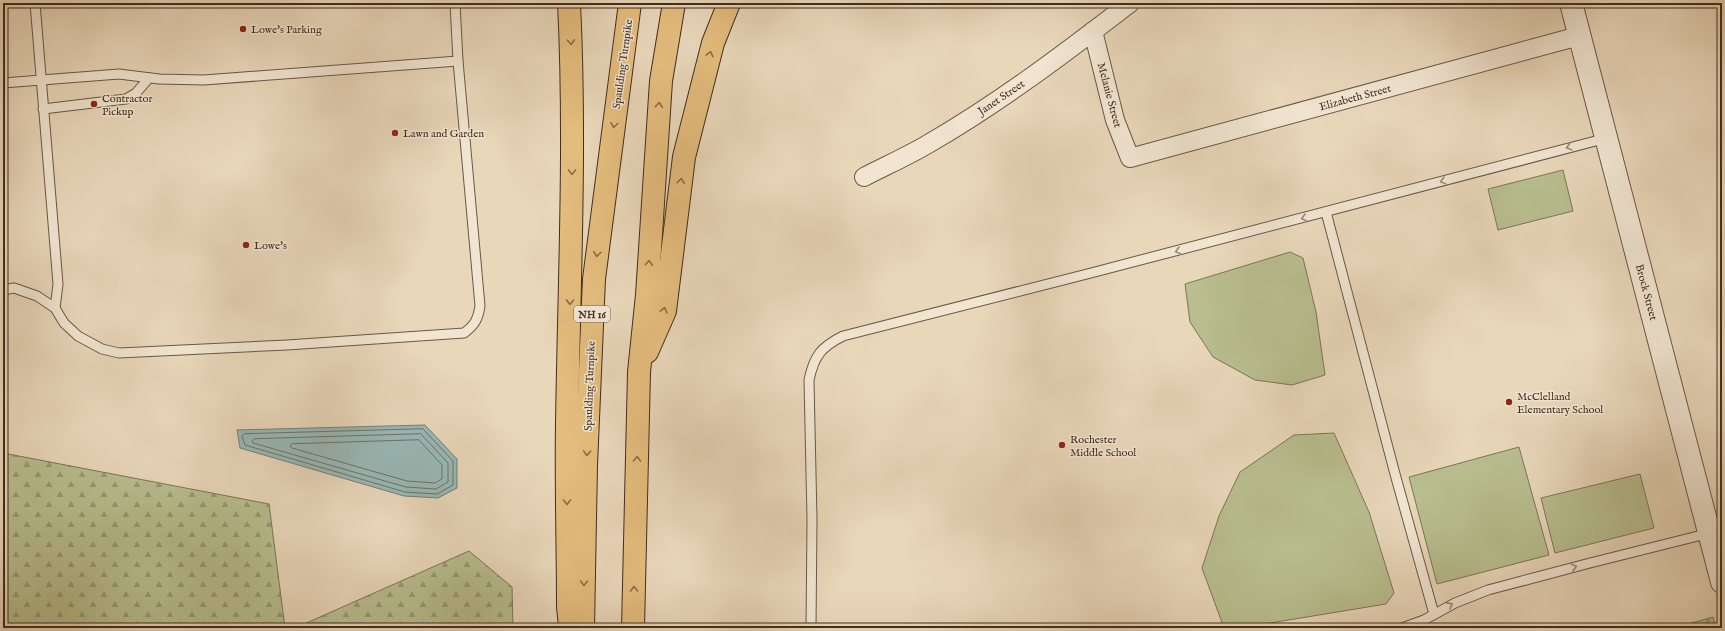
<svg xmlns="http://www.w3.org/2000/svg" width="1725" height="631" viewBox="0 0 1725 631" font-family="'IM FELL English',serif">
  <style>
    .forest { fill: url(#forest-firs); stroke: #7c7656 }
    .cemetery { fill: url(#cemetery-stones); stroke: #7c7656 }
    .green { fill: #b8be8f; stroke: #7c7656 }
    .water { fill: #99b8b6; stroke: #758079 }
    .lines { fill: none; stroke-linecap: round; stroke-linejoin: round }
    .shore { stroke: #6c726a; stroke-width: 1 }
    .service-casing { stroke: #6a5844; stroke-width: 11 }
    .minor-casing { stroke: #6a5844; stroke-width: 20 }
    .tertiary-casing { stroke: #6a5844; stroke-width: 24 }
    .motorway-casing { stroke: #402d1d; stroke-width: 24 }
    .service { stroke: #f1e5d2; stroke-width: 9 }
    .minor { stroke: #f1e5d2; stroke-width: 18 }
    .tertiary { stroke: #f1e5d2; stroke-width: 22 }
    .motorway { stroke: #e4bc7d; stroke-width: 22 }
    .oneway { stroke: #8a6d48 }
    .oneway2 { stroke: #988978 }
    .poi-dot { fill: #8f2418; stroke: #f1e5d2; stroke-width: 1.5 }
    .labels { text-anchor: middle; stroke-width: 3; stroke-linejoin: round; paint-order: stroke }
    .shield { fill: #f1e5d2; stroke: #756453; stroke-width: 1 }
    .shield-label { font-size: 10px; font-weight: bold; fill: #402d1d }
    .poi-label { font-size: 11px; fill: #402d1d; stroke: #f1e5d2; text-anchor: start }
    .street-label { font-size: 11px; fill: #402d1d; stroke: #f1e5d2 }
  </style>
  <defs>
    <pattern id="forest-firs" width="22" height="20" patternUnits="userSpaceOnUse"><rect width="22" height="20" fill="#b8be8f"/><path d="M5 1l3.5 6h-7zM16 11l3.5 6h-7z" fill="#979b74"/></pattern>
    <pattern id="cemetery-stones" width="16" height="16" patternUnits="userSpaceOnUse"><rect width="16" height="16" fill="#b8be8f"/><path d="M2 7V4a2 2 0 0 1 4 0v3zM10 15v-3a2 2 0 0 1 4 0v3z" fill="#979b74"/></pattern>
  </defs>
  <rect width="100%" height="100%" fill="#e9d7ba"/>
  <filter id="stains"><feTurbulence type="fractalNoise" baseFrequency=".005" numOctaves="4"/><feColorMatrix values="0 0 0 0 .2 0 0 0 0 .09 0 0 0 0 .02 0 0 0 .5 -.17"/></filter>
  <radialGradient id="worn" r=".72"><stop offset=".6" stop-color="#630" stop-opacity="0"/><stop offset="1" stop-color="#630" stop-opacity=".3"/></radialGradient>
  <g class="forest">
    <polygon points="3,453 269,504 285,628 3,628"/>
    <polygon points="469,551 512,587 513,628 295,628"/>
  </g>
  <polygon class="cemetery" points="1713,617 1716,628 1674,628"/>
  <g class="green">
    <polygon points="1563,170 1573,211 1498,230 1488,189"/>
    <polygon points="1290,252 1303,258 1316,312 1325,375 1292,385 1255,380 1213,357 1190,322 1185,284"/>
    <polygon points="1334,433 1369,512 1394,593 1386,604 1240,628 1224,628 1202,568 1219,516 1240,472 1294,435"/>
    <polygon points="1519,447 1549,555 1437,584 1409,477"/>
    <polygon points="1640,474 1654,528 1555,553 1541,498"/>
  </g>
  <polygon class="water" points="425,425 457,459 457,488 438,498 404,496 240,448 237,430"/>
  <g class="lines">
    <g class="shore">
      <polygon points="423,429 453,461 453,485 437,494 405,492 245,445 242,436 244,434"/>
      <polygon points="421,434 448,463 448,482 436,489 406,487 253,443 252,441 254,439"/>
      <polygon points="419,440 442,465 442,479 435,483 407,481 292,448 290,446 292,444"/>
    </g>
    <defs>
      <g id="service">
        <polyline points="35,3 58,284 55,308"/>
        <polyline points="3,83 119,74 159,79 204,80 458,61 455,3"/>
        <polyline points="43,109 126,99 136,93 149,78"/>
        <polyline points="1326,212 1395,474 1434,614"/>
        <path d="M 3,290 L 14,288 L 37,296 L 55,308 L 64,323 L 78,336 L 102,349 L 119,353 L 287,345 L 464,333 C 475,325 478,319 480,306 L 458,61"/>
        <path d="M 811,628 L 812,519 L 809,380 C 814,356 821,347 843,336 L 1091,273 L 1607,138"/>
        <polyline points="1402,628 1424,620 1455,603 1488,590 1590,563 1710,533"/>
      </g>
      <g id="minor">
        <polyline points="1093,31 1115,120 1130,158 1579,36"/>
        <path d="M 864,177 C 885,166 908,156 928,144 C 999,103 1065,53 1130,3"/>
      </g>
      <polyline id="tertiary" points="1571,3 1722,582"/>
      <g id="motorway">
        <path d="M 569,3 C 576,144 569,284 567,425 C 566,486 568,547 568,607 L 570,626"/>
        <polyline points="647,352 665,311 684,157 713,43 729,3"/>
        <polyline points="583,628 586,465 594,279 630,3"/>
        <polyline points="633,628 639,372 647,295 661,81 674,3"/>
      </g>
    </defs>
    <use href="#service" class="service-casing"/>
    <use href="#minor" class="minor-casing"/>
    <use href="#tertiary" class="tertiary-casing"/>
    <use href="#motorway" class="motorway-casing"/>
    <use href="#service" class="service"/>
    <use href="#minor" class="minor"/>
    <use href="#tertiary" class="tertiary"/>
    <use href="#motorway" class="motorway"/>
  </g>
  <defs><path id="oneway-chevron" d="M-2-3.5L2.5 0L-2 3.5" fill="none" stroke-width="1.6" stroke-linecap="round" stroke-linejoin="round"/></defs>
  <g class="oneway">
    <use href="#oneway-chevron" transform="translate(571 42) rotate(87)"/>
    <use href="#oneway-chevron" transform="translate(710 54) rotate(-76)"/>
    <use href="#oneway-chevron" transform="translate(659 105) rotate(-86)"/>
    <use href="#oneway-chevron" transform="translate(614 125) rotate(97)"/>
    <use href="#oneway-chevron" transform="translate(572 172) rotate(91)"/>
    <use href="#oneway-chevron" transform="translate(681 181) rotate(-83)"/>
    <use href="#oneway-chevron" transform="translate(597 254) rotate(97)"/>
    <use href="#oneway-chevron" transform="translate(649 263) rotate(-86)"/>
    <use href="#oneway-chevron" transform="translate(570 302) rotate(91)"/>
    <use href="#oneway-chevron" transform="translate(664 310) rotate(-76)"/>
    <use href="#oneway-chevron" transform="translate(587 453) rotate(92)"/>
    <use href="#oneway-chevron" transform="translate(637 459) rotate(-89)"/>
    <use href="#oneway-chevron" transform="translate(567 502) rotate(90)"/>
    <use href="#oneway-chevron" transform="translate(584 583) rotate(91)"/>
    <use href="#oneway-chevron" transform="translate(634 589) rotate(-89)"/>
  </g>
  <g class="oneway2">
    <use href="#oneway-chevron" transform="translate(1569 147) rotate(165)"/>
    <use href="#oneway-chevron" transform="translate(1443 181) rotate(165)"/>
    <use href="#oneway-chevron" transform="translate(1304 218) rotate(165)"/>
    <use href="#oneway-chevron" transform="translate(1178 251) rotate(165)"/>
    <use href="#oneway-chevron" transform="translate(1574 567) rotate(-15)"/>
    <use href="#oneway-chevron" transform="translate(1450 605) rotate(-28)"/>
  </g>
  <g class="poi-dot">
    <circle cx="243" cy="29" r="4"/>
    <circle cx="94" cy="104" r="4"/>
    <circle cx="395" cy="133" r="4"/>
    <circle cx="246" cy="245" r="4"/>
    <circle cx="1509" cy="402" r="4"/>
    <circle cx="1062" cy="445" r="4"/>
  </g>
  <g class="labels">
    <rect class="shield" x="574" y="306" width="36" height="16" rx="3"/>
    <g class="shield-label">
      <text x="592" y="318">NH 16</text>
    </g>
    <g class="poi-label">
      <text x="251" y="33">Lowe's Parking</text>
      <text x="102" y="102">Contractor<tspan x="102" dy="13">Pickup</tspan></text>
      <text x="403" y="137">Lawn and Garden</text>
      <text x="254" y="249">Lowe's</text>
      <text x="1517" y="400">McClelland<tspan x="1517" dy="13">Elementary School</tspan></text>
      <text x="1070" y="443">Rochester<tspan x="1070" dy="13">Middle School</tspan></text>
    </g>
    <g class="street-label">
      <text transform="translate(622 64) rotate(-82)" y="4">Spaulding Turnpike</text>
      <text transform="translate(1110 95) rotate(75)" y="4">Melanie Street</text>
      <text transform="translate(1001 97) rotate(-34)" y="4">Janet Street</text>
      <text transform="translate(1355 97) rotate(-15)" y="4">Elizabeth Street</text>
      <text transform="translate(1647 292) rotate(75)" y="4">Brock Street</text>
      <text transform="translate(589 386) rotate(-88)" y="4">Spaulding Turnpike</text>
    </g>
  </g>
  <rect width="1725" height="631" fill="none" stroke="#e9d7ba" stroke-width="16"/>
  <rect x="4" y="4" width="1717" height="623" fill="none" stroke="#402d1d" stroke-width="2"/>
  <rect x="8" y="8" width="1709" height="615" fill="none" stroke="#402d1d"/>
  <rect width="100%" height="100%" filter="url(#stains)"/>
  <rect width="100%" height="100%" fill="url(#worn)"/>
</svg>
